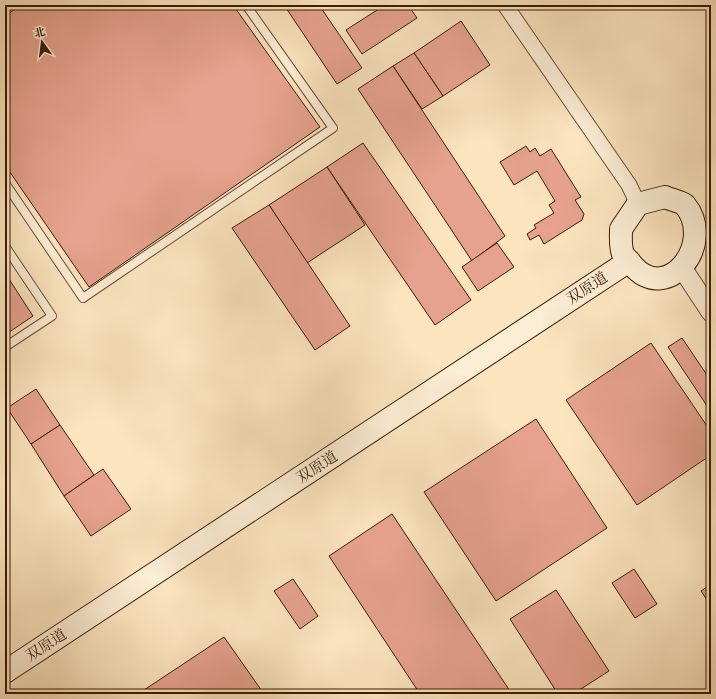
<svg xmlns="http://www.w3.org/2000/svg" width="716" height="699" viewBox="0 0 716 699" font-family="'IM FELL French Canon','Noto Serif SC',serif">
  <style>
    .building { fill: #e6a28e; stroke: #3a1b05 }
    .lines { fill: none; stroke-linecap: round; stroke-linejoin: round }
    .service-casing { stroke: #6a4d33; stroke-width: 10 }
    .minor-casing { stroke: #6a4d33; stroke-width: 17 }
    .tertiary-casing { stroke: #6a4d33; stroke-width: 21 }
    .secondary-casing { stroke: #3a1b05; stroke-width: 24 }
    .service { stroke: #fcedd5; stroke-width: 8 }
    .minor { stroke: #fcedd5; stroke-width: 15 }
    .tertiary { stroke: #fcedd5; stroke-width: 19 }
    .secondary { stroke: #fcedd5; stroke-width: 22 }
    .labels { text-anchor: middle; stroke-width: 3.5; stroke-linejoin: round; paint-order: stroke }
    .street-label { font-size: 15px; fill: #3a1b05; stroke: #fcedd5 }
  </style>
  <rect width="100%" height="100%" fill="#fbe4be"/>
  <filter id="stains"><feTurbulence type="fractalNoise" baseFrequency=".005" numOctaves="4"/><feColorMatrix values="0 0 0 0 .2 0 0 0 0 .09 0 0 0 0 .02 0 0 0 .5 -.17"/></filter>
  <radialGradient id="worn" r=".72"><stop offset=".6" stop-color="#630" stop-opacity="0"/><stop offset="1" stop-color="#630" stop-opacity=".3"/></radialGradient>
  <g class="building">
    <polygon points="21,5 233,5 320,127 89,287 5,165 5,16"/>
    <polygon points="284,5 319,5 362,68 337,84"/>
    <polygon points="385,5 408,5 417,18 362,54 346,30"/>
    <polygon points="461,21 490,65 443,96 414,53"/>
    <polygon points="414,53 443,96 422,109 393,66"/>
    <polygon points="393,66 505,236 472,261 358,89"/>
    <polygon points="363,143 471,300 435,325 327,167"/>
    <polygon points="526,146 530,152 535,148 540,156 551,149 581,197 575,200 584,214 582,220 544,244 539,235 530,240 527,234 536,228 534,225 554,213 549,205 555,201 537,171 514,185 500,162"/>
    <polygon points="327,167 365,225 307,263 269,205"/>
    <polygon points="269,205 350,326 315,350 232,228"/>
    <polygon points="497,243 514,267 478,291 462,267"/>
    <polygon points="5,273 33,316 5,335"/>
    <polygon points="682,338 711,381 711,412 668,347"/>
    <polygon points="651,343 711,432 711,455 637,505 566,400"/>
    <polygon points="36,389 60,425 31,444 7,408"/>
    <polygon points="536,419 607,528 496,601 424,492"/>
    <polygon points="60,425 94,475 64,496 31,444"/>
    <polygon points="103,469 131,509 91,536 64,496"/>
    <polygon points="392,514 512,694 420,694 329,556"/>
    <polygon points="634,569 657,604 635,618 612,583"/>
    <polygon points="293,579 318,616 300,629 274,591"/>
    <polygon points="711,584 711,606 701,591"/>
    <polygon points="556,590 609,671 573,694 558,694 510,619"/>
    <polygon points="224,637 264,694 138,694"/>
  </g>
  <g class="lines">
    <defs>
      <g id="service">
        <polyline points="5,183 83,298 333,128 246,5"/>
        <polyline points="5,246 52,316 5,347"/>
      </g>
      <polyline id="minor" points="505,5 629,185 638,204"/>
      <polyline id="tertiary" points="684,271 711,312"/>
      <g id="secondary">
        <path d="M 665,197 C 671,200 680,201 685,205 C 716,243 668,305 633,266 C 630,262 625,258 623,254 C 620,247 621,237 621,229 L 638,204 Z"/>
        <polyline points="5,672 629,261"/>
      </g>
    </defs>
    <use href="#service" class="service-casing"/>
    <use href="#minor" class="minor-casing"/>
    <use href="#tertiary" class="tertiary-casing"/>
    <use href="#secondary" class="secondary-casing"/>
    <use href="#service" class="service"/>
    <use href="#minor" class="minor"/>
    <use href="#tertiary" class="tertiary"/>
    <use href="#secondary" class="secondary"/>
  </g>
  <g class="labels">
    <g class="street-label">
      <text transform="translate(587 288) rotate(-33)" y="5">双原道</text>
      <text transform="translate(317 467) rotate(-33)" y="5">双原道</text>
      <text transform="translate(46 645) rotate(-33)" y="5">双原道</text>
    </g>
  </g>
  <rect width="716" height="699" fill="none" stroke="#fbe4be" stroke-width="20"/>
  <rect x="6" y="6" width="704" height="687" fill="none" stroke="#3a1b05" stroke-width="2"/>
  <rect x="10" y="10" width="696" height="679" fill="none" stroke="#3a1b05"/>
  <g transform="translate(42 42) rotate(346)" stroke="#fcedd5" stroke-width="3" paint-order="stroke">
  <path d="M0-3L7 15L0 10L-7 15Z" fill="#3a1b05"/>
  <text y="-6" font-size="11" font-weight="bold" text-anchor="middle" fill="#3a1b05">北</text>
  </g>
  <rect width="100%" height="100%" filter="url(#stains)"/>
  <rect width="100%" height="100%" fill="url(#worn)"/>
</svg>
